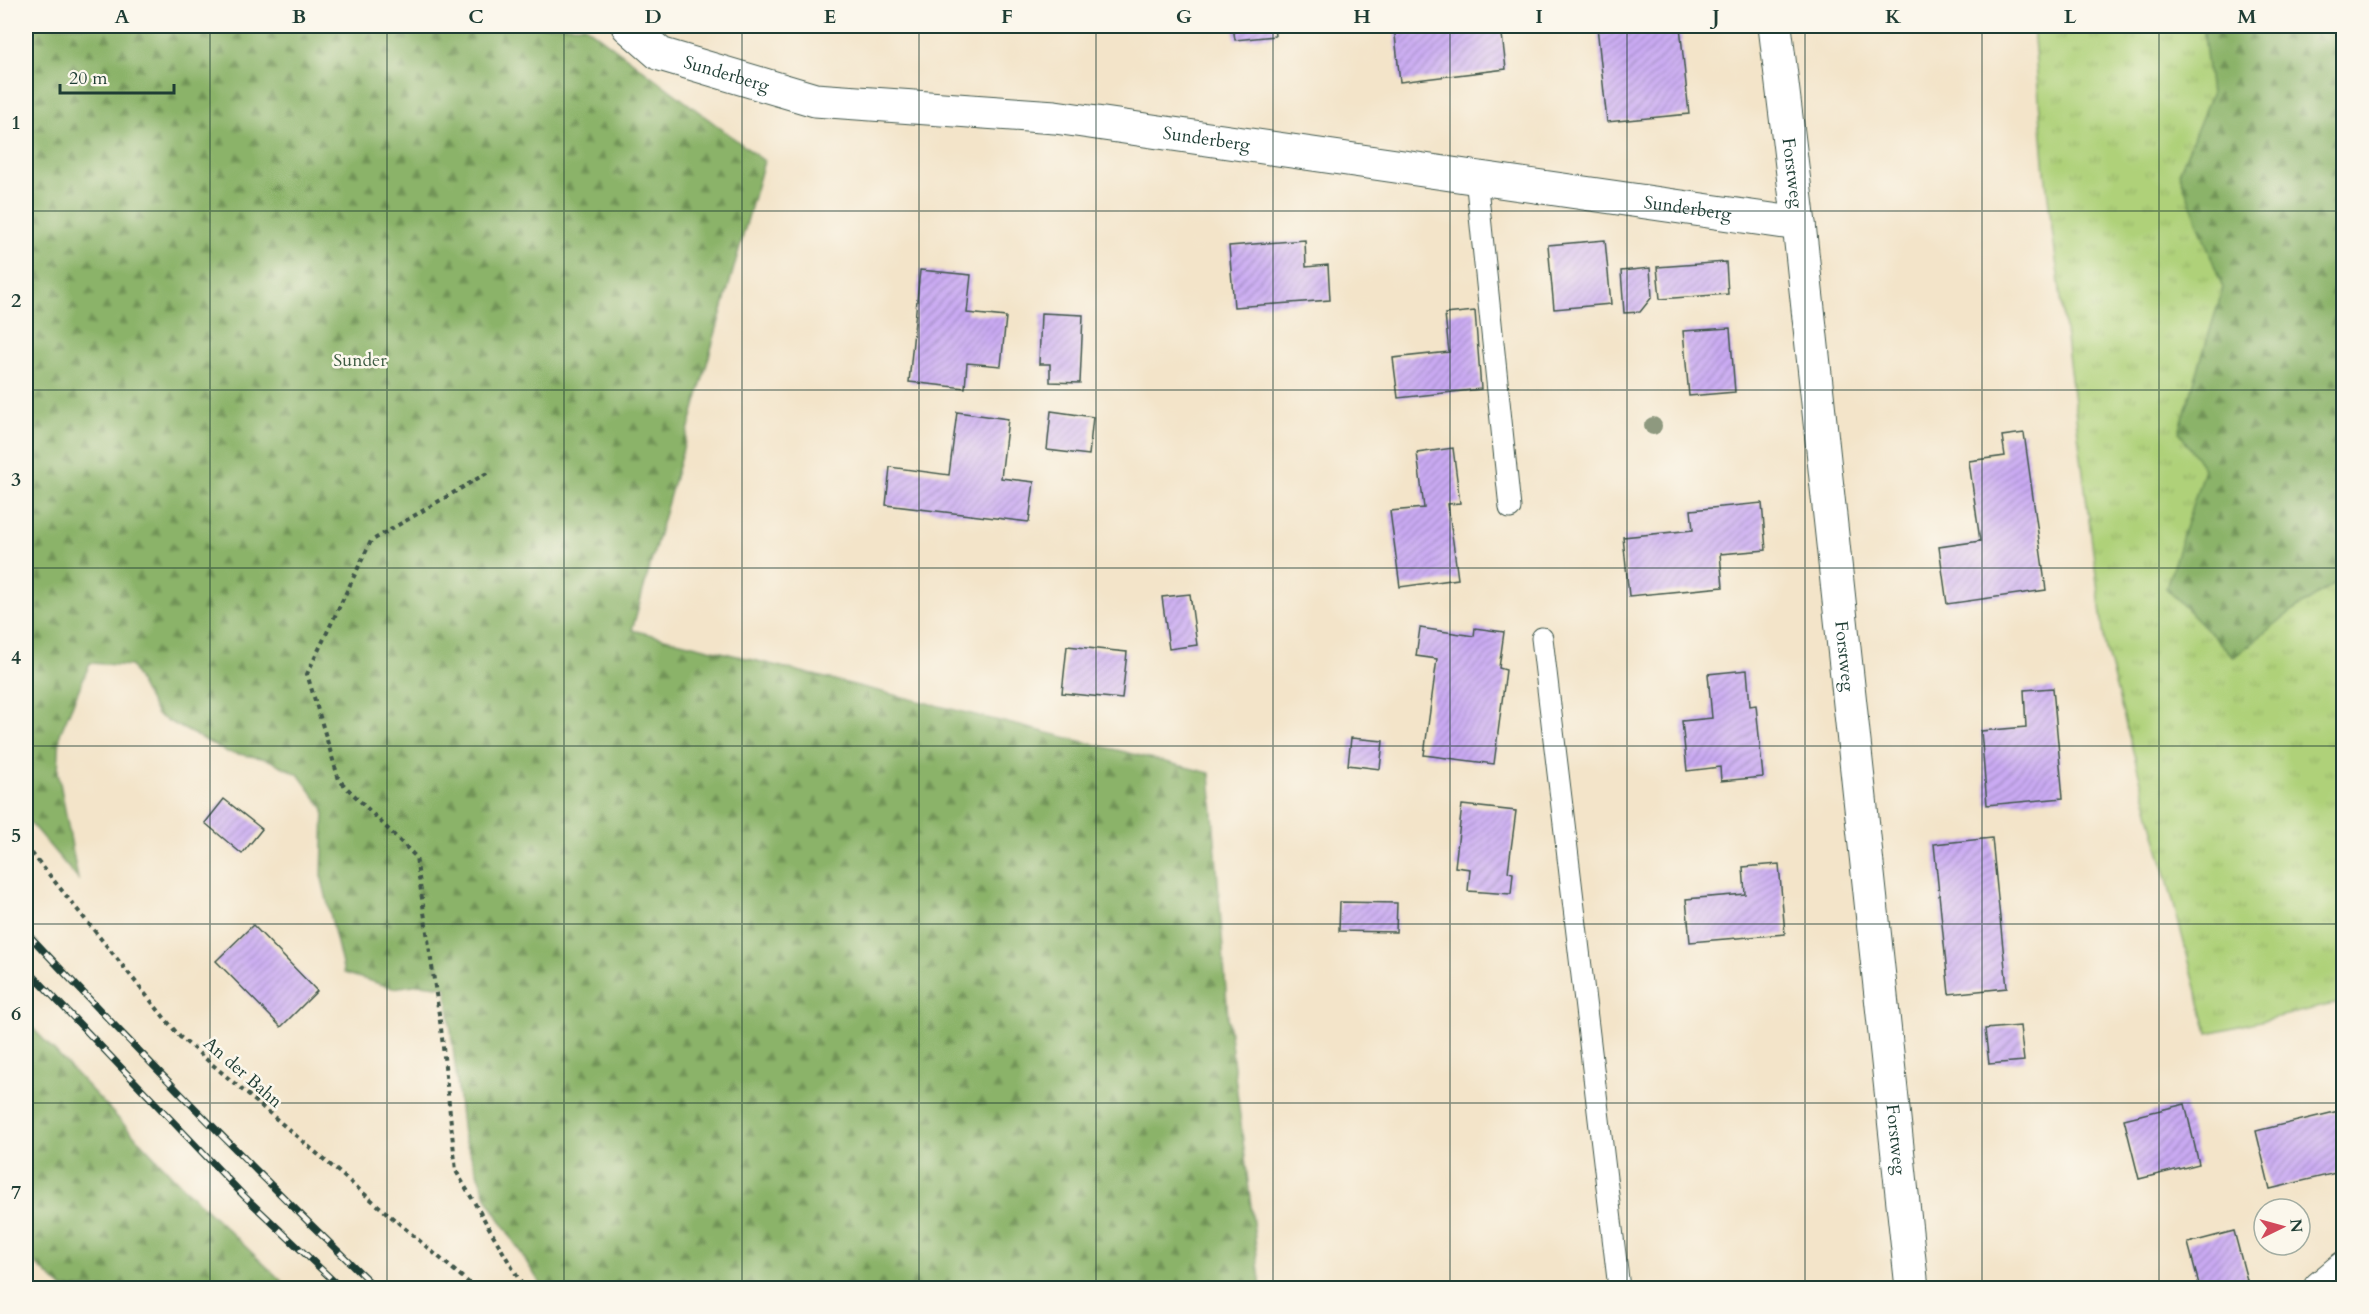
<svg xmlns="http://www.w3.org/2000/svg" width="2369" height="1314" viewBox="0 0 2369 1314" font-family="Cardo,serif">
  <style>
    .grass { fill: url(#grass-tufts); stroke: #678756; stroke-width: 1.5 }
    .forest { fill: url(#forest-firs); stroke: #55784e; stroke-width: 1.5 }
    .building { fill: url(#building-hatch) }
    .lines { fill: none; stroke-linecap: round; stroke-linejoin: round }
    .service-casing { stroke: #3f564a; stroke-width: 23 }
    .minor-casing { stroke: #3f564a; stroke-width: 35 }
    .path { stroke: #3f564a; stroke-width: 4; stroke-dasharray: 4.5 4.5; stroke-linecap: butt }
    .service { stroke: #fff; stroke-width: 21 }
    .minor { stroke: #fff; stroke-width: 33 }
    .rail-casing { stroke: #1f3d34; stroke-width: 7 }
    .rail { stroke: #fbf7ec; stroke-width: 4.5; stroke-dasharray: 14; stroke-linecap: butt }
    .tree { fill: #8e997f }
    .grid { fill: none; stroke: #1f3d34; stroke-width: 1.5; stroke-opacity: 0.55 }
    .labels { text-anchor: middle; stroke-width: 5; stroke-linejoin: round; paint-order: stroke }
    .street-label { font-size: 18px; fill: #1f3d34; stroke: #fbf7ec }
    .park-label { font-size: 18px; fill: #3c5b42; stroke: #fbf7ec }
    .neatline { fill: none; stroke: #1f3d34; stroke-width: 2 }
    .grid-label { font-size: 20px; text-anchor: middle; font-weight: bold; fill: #1f3d34 }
  </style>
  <defs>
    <pattern id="grass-tufts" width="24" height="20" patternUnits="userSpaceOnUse" patternTransform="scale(1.5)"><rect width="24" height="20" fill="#afd179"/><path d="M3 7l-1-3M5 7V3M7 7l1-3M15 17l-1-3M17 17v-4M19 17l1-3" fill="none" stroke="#96b469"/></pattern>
    <pattern id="forest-firs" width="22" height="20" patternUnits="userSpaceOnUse" patternTransform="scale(1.5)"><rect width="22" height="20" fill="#8bb369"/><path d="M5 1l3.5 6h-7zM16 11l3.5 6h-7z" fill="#719357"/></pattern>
    <pattern id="building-hatch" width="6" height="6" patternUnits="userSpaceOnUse" patternTransform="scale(1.5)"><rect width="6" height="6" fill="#caaaf3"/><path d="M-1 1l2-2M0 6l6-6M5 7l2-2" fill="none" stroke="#a38cc6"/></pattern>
  </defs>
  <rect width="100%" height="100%" fill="#fbf7ec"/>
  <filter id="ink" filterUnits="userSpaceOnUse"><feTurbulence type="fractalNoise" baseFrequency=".0167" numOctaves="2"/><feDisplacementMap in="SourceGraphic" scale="12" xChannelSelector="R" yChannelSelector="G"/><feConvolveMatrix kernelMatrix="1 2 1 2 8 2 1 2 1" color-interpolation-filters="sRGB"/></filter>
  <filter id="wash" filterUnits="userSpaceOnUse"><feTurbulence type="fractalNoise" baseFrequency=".008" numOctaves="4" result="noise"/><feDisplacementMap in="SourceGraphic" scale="24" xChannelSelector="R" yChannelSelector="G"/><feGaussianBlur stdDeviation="1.35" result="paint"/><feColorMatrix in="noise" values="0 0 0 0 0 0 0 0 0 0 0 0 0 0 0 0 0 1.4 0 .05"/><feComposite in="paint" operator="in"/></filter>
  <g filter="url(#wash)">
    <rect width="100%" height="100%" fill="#f3e4c9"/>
    <polygon class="grass" points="2033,26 2343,26 2343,1002 2208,1033 2105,646 2045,173"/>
    <g class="forest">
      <polygon points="26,26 585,26 764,161 632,630 1210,773 1228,1018 1261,1288 543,1288 487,1199 463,1134 446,987 421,984 393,988 344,973 322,879 324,809 298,774 267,759 227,752 157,715 131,666 90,663 60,734 58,772 78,879 26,818"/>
      <polygon points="2203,26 2344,26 2343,578 2288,614 2234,657 2166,588 2204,469 2179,432 2223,288 2179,173 2211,95"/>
      <polygon points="26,1021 185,1189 289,1288 62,1288 26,1255"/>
    </g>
    <g id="blocks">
      <g class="building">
        <polygon points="1233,26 1274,26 1275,36 1235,40"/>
        <polygon points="1394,26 1501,26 1506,69 1400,82"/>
        <polygon points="1597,26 1680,26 1689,114 1607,122"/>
        <polygon points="1305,240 1306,267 1328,265 1330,300 1234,307 1229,246"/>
        <polygon points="1605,240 1611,304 1554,309 1548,245"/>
        <polygon points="1726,262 1728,294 1660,299 1657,267"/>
        <polygon points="1650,268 1652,297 1640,312 1624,313 1621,271"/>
        <polygon points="920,270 971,275 967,313 1006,317 1001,366 967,363 965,388 909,382"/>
        <polygon points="1475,311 1481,389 1398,398 1393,358 1449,352 1445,314"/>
        <polygon points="1041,313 1083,315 1080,383 1050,382 1050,364 1039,364"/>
        <polygon points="1730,328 1735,392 1689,396 1683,331"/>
        <polygon points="1051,411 1093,417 1089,455 1047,450"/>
        <polygon points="957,412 1008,419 1001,478 1034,482 1029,522 886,505 890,467 949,475"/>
        <polygon points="2024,433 2046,590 1947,604 1939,547 1980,541 1969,461 2005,456 2002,436"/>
        <polygon points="1453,448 1460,503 1448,504 1458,579 1400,587 1390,511 1424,508 1417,453"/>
        <polygon points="1762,503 1766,550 1720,554 1723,587 1629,596 1623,537 1693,530 1691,510"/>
        <polygon points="1190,594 1197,645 1169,649 1162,597"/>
        <polygon points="1420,628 1474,636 1475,628 1504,632 1499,668 1506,670 1494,764 1424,755 1437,659 1416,656"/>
        <polygon points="1067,646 1127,652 1122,699 1062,693"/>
        <polygon points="1747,670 1750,706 1756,705 1763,777 1721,781 1720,767 1687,771 1682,721 1712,718 1708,674"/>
        <polygon points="2053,688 2063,798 1987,805 1981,731 2026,727 2024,690"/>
        <polygon points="1351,738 1383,741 1380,769 1348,765"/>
        <polygon points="224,799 262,829 242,854 205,823"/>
        <polygon points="1462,805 1516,811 1508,872 1513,873 1511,894 1468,891 1470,869 1455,867"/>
        <polygon points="1992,838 2007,988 1949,994 1934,844"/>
        <polygon points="1779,864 1785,934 1690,942 1686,899 1745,894 1743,867"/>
        <polygon points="1340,902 1397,903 1396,932 1339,931"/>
        <polygon points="253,925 317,991 281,1027 216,961"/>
        <polygon points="2020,1026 2024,1061 1989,1064 1985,1029"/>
        <polygon points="2185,1104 2199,1164 2139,1179 2124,1119"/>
        <polygon points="2343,1110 2344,1171 2270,1189 2256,1131"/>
        <polygon points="2234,1231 2247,1280 2213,1288 2200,1288 2188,1243"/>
      </g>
    </g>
  </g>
  <g filter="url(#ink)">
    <use href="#blocks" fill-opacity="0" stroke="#3f564a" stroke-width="1.5"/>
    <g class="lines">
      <defs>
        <g id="service">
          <polyline points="1476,177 1510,508"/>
          <polyline points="1542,638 1619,1288"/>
        </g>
        <g id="minor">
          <path id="s1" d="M 628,26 L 660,54 L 815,100 L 1055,117 L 1799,224"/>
          <path id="s2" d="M 1775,26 L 1799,224 L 1912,1288"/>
          <polyline points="2320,1288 2344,1268"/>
        </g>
      </defs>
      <use href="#service" class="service-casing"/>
      <use href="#minor" class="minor-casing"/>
      <g class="path">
        <polyline points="487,473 371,541 307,674 339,780 416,857 441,1028 456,1171 524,1288"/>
        <polyline points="26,846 180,1037 475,1288"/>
      </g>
      <use href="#service" class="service"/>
      <use href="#minor" class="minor"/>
      <defs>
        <g id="rail">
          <path d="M 26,932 C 140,1054 256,1172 376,1288"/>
          <polyline points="26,968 244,1196 341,1288"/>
        </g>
      </defs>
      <use href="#rail" class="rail-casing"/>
      <use href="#rail" class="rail"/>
    </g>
    <circle class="tree" cx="1653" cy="426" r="9"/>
  </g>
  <path class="grid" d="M 210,26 L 210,1288M 387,26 L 387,1288M 564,26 L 564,1288M 742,26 L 742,1288M 919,26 L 919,1288M 1096,26 L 1096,1288M 1273,26 L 1273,1288M 1450,26 L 1450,1288M 1627,26 L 1627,1288M 1805,26 L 1805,1288M 1982,26 L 1982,1288M 2159,26 L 2159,1288M 26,211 L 2344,211M 26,390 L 2344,390M 26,568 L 2344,568M 26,746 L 2344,746M 26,924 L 2344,924M 26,1103 L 2344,1103"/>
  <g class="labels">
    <g class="street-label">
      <text dy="6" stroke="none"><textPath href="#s1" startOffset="112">Sunderberg</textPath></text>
      <text dy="6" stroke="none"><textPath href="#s1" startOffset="598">Sunderberg</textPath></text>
      <text dy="6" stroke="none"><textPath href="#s2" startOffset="148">Forstweg</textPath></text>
      <text dy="6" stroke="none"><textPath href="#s1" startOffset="1084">Sunderberg</textPath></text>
      <text dy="6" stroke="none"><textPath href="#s2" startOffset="634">Forstweg</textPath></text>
      <text transform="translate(243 1072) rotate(41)" y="6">An der Bahn</text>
      <text dy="6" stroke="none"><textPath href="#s2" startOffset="1120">Forstweg</textPath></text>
    </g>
    <g class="park-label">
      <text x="360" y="366">Sunder</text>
    </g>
  </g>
  <rect width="2369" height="1314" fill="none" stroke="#fbf7ec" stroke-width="66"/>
  <g transform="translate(2282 1227) rotate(85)"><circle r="28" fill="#fbf7ec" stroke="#a3ada2" stroke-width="1.5"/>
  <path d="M0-4.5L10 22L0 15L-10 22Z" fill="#d1495b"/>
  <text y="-9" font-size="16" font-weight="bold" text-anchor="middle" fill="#1f3d34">N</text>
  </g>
  <path d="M60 84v9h114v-9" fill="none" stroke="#1f3d34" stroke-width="3"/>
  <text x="69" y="84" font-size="18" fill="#1f3d34" stroke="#fbf7ec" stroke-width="4.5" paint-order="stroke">20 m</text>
  <rect x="33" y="33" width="2303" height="1248" class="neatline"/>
  <g class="grid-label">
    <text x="122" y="23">A</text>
    <text x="299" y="23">B</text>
    <text x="476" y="23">C</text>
    <text x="653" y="23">D</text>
    <text x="830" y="23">E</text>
    <text x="1007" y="23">F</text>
    <text x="1184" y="23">G</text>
    <text x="1362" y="23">H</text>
    <text x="1539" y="23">I</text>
    <text x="1716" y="23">J</text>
    <text x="1893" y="23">K</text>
    <text x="2070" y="23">L</text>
    <text x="2247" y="23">M</text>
    <text x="16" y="129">1</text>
    <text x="16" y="307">2</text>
    <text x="16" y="486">3</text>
    <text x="16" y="664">4</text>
    <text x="16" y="842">5</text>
    <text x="16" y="1020">6</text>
    <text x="16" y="1199">7</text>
  </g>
</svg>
